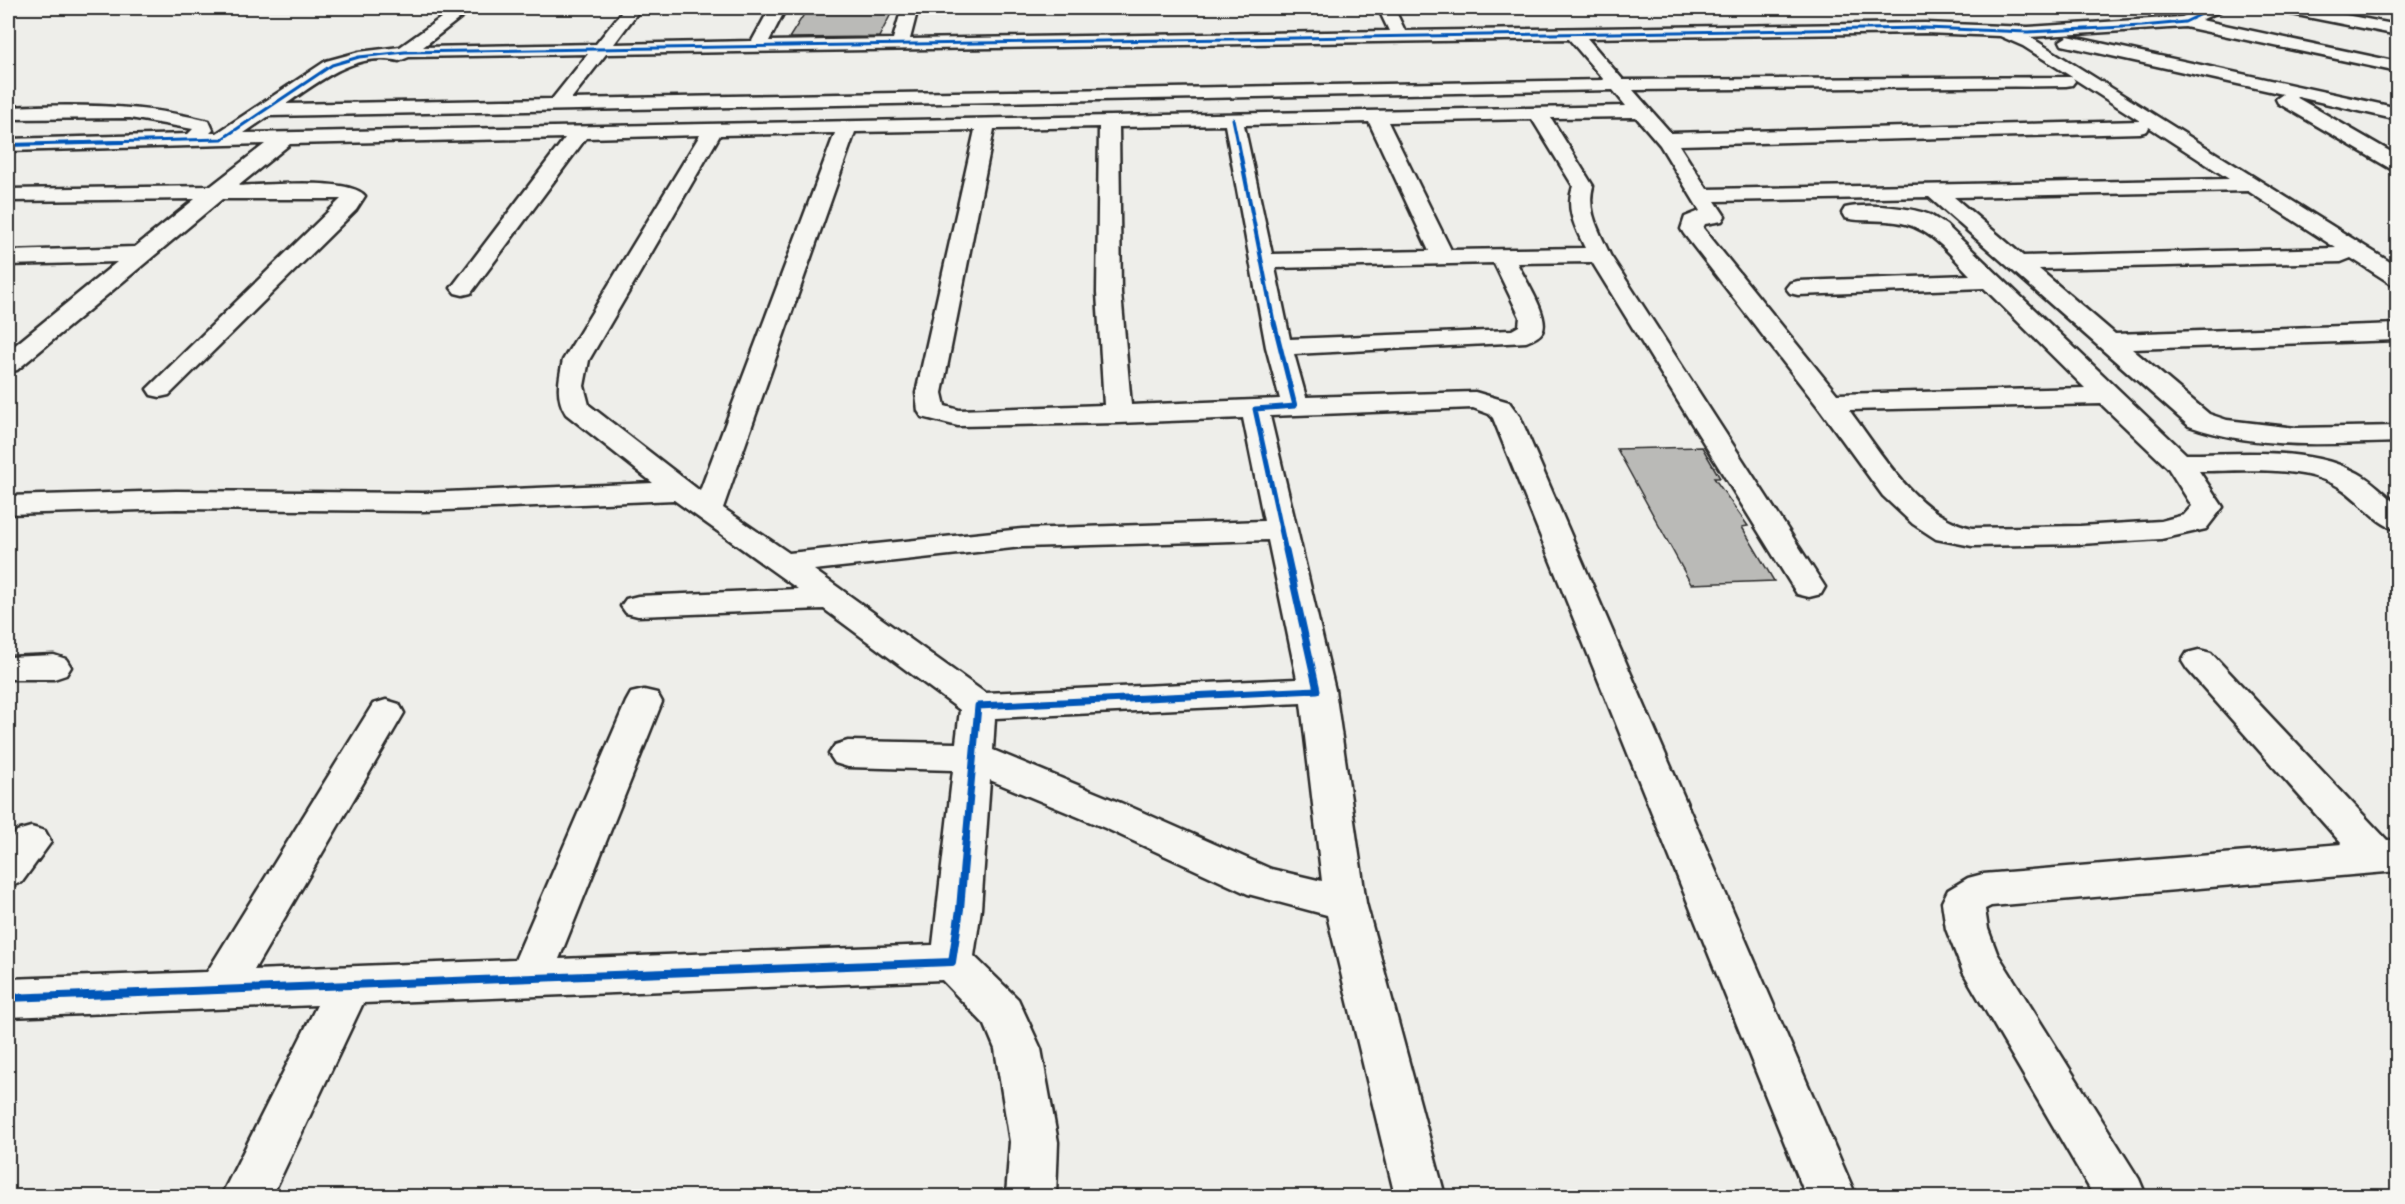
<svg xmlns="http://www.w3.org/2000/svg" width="2405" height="1204" viewBox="0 0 2405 1204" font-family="'Comic Neue',sans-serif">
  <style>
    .building { fill: #babab7; stroke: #2b2b2b; stroke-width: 1.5 }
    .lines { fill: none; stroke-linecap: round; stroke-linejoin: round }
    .minor-casing { stroke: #2b2b2b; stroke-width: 5 }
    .minor { fill: #f6f6f2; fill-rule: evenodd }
    .cycleway-far4-casing { stroke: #f6f6f2; stroke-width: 5 }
    .cycleway-far3-casing { stroke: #f6f6f2; stroke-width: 6 }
    .cycleway-far2-casing { stroke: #f6f6f2; stroke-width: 8 }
    .cycleway-far1-casing { stroke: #f6f6f2; stroke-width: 10 }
    .cycleway-casing { stroke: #f6f6f2; stroke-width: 12 }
    .cycleway-far4 { stroke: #0057b8; stroke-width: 3 }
    .cycleway-far3 { stroke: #0057b8; stroke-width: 4 }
    .cycleway-far2 { stroke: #0057b8; stroke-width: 5 }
    .cycleway-far1 { stroke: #0057b8; stroke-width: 7 }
    .cycleway { stroke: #0057b8; stroke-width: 8 }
  </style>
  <rect width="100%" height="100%" fill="#eeeeea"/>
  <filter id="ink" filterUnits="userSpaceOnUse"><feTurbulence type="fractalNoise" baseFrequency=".0167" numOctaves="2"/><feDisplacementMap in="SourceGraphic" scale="12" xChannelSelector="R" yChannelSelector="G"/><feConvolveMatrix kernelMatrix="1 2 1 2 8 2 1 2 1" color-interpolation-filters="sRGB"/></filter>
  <g filter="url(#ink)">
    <g class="building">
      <polygon points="808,8 894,8 879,37 789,38"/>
      <polygon points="1702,447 1720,478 1714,478 1748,526 1742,527 1774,581 1691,584 1617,449"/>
    </g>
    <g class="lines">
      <defs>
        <g id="minor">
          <path d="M 455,8 L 473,8 L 423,47 L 596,44 L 625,8 L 641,8 L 614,44 L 752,41 L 770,8 L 786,8 L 769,41 L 893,39 L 902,8 L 918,8 L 910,39 L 1389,31 L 1378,8 L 1394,8 L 1405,31 L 1925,23 L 2028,27 L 2182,17 L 2202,8 L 2222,8 L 2220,11 L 2201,20 L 2398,62 L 2398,72 L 2185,27 L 2030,37 L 2398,267 L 2398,285 L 2390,283 L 2351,258 L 2341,262 L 2039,269 L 2115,334 L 2398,324 L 2398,340 L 2132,349 L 2209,414 L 2227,420 L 2296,428 L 2398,426 L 2398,442 C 2327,444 2257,450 2189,426 L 1929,197 L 1715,201 L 1725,216 L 1722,221 L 1705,224 L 1703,228 L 1837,394 L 2085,388 L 1984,288 L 1798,295 L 1790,293 L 1786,288 L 1790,283 L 1798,281 L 1970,275 C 1948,252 1929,226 1896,222 C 1879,219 1862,222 1845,218 L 1842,213 L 1845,208 C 1865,203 1911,207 1930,215 C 1935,218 1941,222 1946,225 L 2186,454 C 2241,454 2308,446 2358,473 C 2373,481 2385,494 2398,505 L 2398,530 C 2374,524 2360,499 2339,487 C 2304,465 2240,471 2199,471 L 2223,507 L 2206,529 L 2161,539 L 2080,544 L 1972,546 L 1936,539 L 1913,524 L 1883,496 L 1819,408 L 1684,234 L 1681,229 L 1685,217 L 1700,211 L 1660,145 L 1636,117 L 1551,118 L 1593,186 C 1586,212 1600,232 1610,255 L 1825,587 L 1821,594 L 1809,597 L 1797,594 L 1592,262 L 1517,263 C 1524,278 1551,318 1542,332 C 1539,337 1531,340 1526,342 L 1294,354 L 1306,397 L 1475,392 L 1509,402 L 1520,417 L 1856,1196 L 1806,1196 L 1493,418 L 1489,414 L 1473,408 L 1270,416 L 1335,690 L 1366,903 L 1445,1196 L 1395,1196 L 1327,915 L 1248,894 L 1105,828 L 990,780 L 981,909 L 974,956 L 1018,999 L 1041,1049 L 1058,1142 L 1056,1196 L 1006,1196 L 1010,1142 L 995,1049 L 985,1025 L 942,980 L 363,1003 L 272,1196 L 221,1196 L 317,1005 L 8,1017 L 8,979 L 207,972 L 373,704 L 386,700 L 399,704 L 404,713 L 254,970 L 515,960 L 626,702 L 631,693 L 644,690 L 657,693 L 662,702 L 559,959 L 933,945 L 953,770 L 848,767 L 835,763 L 829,754 L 835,745 L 848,741 L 956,743 L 960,710 L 824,609 L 638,616 L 626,613 L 621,606 L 626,599 L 638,596 L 798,589 L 674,500 L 423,511 L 176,509 L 8,514 L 8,496 L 176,491 L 423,493 L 653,483 L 566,414 C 555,397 559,379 563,360 L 700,135 L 586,138 L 471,293 L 463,295 L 455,293 L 451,288 L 565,138 L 290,144 L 238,186 C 262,185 351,177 365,196 L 356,210 L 169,395 L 160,397 L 151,395 L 147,389 L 341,199 L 222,199 L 17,370 L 8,372 L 8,351 L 117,262 L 8,265 L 8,251 L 135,247 L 195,199 L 8,201 L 8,189 L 211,186 L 265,144 L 8,151 L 8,139 L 188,134 L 193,129 L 130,118 L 8,119 L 8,107 C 76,104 142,104 209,121 L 213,130 L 210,133 L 217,133 L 326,61 L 359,52 L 400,47 ZM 1925,33 L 2000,36 L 2023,46 L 2072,77 L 1623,80 L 1587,38 ZM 1569,39 L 1604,80 L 571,99 L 606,54 ZM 588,54 L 552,99 L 286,104 C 320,81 356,51 399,61 L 409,57 ZM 2073,78 L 2140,121 L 1671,133 L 1633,90 L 2066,86 L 2072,85 L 2075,81 ZM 1613,90 L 1626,106 L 244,133 L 269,116 ZM 1532,119 L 1573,186 C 1565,209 1575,227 1585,248 L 1451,250 L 1388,122 ZM 1369,122 L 1429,251 L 1272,254 L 1244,125 ZM 1225,125 L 1266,347 L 1280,399 L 1131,405 L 1121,293 L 1119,127 ZM 1099,127 L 1097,293 L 1104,405 L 959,410 L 945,406 L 942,393 L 994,129 ZM 2149,127 L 2229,179 L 1707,189 L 1679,145 L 2140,133 L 2147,131 ZM 975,130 L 916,393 L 918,411 L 922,417 L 958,426 L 1118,423 L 1243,418 L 1264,521 L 1022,529 L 789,553 L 723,508 L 855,132 ZM 835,133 L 700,491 L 589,405 L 584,386 L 589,360 L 720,135 ZM 2248,191 L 2336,248 L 2023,256 L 1954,197 ZM 1494,263 L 1520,317 L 1519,326 L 1512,330 L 1290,339 L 1275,268 ZM 2101,404 L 2168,468 L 2192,506 L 2184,515 L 2161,521 L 2080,526 L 1972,528 C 1916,516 1881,452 1849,410 ZM 1268,540 L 1297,679 L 985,693 L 814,570 L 1022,547 ZM 1301,703 L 1322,881 L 1271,869 L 1133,808 L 993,750 L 995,718 Z"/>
          <polygon points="2279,8 2309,8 2398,25 2398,35 2287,13"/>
          <polygon points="2068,36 2398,108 2398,120 2294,96 2398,156 2398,171 2391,169 2278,103 2276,99 2283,94 2062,45 2060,41"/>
          <polygon points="2199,650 2211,653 2387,840 2398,840 2398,871 1991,906 1985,909 1988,929 1997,953 2139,1179 2146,1196 2094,1196 1963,972 1946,929 1942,902 1948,890 1968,878 1983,874 2342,844 2187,669 2182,661 2187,653"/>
          <polygon points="54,655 66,659 71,667 66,675 54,679 8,679 8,657"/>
          <polygon points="31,827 45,831 51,842 22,882 8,887 8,843 17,831"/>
        </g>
      </defs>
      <use href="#minor" class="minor-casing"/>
      <use href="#minor" class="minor"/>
      <defs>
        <g id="cycleway-far4">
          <polyline points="1233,119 1238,143"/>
          <polyline points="69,143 222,139 332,65 359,57 405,52 1925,28 2028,32 2142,26 2185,22 2214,8"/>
        </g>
        <g id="cycleway-far3">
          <polyline points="1238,142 1274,324"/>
          <polyline points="8,145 123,142"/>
        </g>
        <polyline id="cycleway-far2" points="1274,322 1295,406 1255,409 1286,552"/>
        <polyline id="cycleway-far1" points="966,840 978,706 1317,690 1286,550"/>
        <polyline id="cycleway" points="8,998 952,962 960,909 966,838"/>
      </defs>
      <use href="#cycleway-far4" class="cycleway-far4-casing"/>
      <use href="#cycleway-far3" class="cycleway-far3-casing"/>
      <use href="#cycleway-far2" class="cycleway-far2-casing"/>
      <use href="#cycleway-far1" class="cycleway-far1-casing"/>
      <use href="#cycleway" class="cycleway-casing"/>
      <use href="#cycleway-far4" class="cycleway-far4"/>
      <use href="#cycleway-far3" class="cycleway-far3"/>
      <use href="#cycleway-far2" class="cycleway-far2"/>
      <use href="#cycleway-far1" class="cycleway-far1"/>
      <use href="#cycleway" class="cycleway"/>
    </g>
  </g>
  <rect width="2405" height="1204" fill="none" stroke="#f6f6f2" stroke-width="30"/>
  <rect x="15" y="15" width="2375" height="1174" fill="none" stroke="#2b2b2b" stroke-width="2" filter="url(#ink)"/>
</svg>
